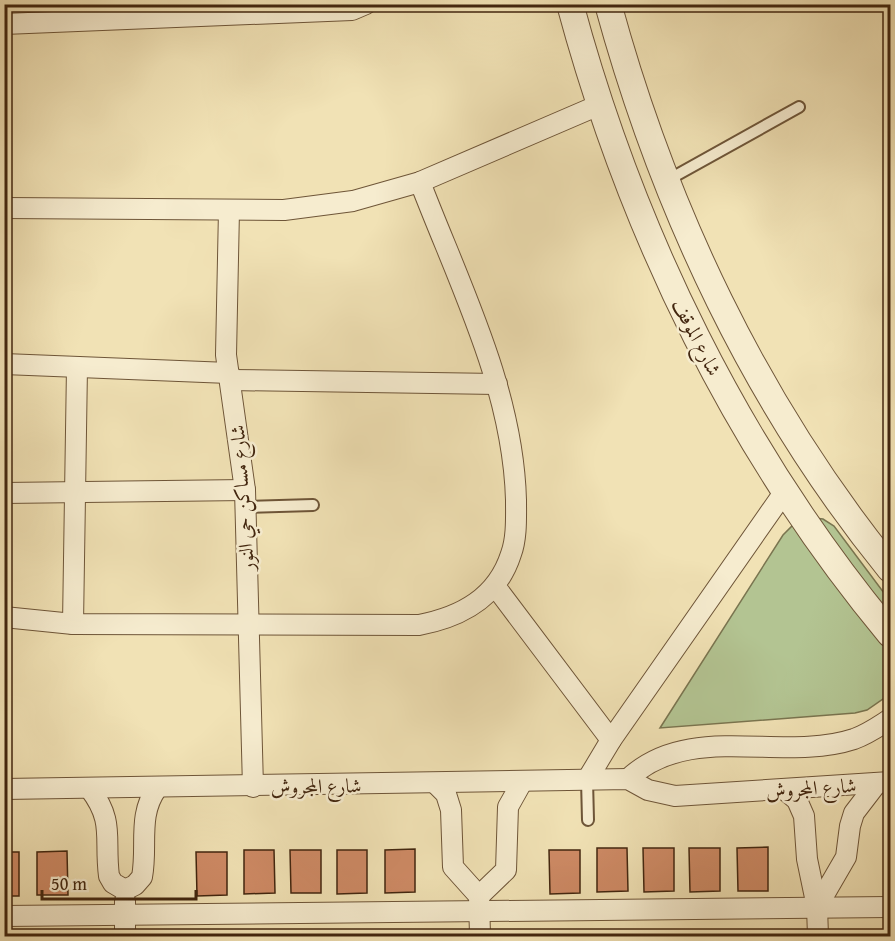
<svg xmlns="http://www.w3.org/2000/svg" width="895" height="941" viewBox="0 0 895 941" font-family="'Gentium Book Plus',Amiri,serif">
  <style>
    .grass { fill: #b3c492; stroke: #7a7550; stroke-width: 1.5 }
    .building { fill: #ce8a65; stroke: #42260f; stroke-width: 1.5 }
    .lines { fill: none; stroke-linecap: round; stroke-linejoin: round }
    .service-casing { stroke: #6e5538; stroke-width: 14 }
    .minor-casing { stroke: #6e5538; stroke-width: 22 }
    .tertiary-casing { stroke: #6e5538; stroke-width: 28 }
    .service { stroke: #f6eccf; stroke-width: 10 }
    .minor { stroke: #f6eccf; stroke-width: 20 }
    .tertiary { stroke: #f6eccf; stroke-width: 26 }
    .labels { text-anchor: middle; stroke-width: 5; stroke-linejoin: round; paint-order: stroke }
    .street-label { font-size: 20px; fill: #42260f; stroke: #f6eccf }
  </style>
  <rect width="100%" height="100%" fill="#f1e2b5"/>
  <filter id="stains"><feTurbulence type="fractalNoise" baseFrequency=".00333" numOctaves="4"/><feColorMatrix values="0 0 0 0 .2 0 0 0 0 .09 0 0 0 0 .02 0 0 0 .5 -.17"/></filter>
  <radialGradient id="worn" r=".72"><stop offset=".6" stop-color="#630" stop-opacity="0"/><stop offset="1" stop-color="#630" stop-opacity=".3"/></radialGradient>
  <polygon class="grass" points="814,518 823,519 834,526 890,601 890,694 867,710 855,713 660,728 783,535 792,526"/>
  <g class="building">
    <polygon points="768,847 768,891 738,891 737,848"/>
    <polygon points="597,848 627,848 628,891 597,892"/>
    <polygon points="643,848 674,848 674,891 644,892"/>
    <polygon points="689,848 720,848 720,891 690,892"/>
    <polygon points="415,849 415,892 385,893 385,850"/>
    <polygon points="244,850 274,850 275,893 244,894"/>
    <polygon points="290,850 321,850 321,893 291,893"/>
    <polygon points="337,850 367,850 367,893 337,894"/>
    <polygon points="549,850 580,850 580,893 550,894"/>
    <polygon points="67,851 68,895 37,895 37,852"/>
    <rect x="4" y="852" width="15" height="44"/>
    <polygon points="196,852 227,852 227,895 197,896"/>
    <polygon points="890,932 890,936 860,936 859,933"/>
  </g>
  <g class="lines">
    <defs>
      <g id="service">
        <polyline points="666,181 799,107"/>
        <polyline points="246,507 313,505"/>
        <polyline points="587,780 588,820"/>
      </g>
      <g id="minor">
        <polyline points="4,24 352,10 366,4"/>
        <polyline points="4,208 284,210 353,201 420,182 599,105"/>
        <polyline points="229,210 226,355 245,490 253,787"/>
        <polyline points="4,364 229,373"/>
        <polyline points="231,380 497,384"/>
        <polyline points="4,493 245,490"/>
        <polyline points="495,586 611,740"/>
        <path d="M 4,617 L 73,624 L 419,625 C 461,617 497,598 511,554 C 517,538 516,517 516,500 C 513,388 459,284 420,182"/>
        <polyline points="73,624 77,367"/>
        <path d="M 628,779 C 689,721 781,763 854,739 C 868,734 879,726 890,719"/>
        <polyline points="587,780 611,740 785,491"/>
        <polyline points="436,784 446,794 451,810 453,867 479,896 480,936"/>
        <polyline points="4,789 628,779 648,790 675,796 890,782"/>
        <path d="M 90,789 C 115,822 104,838 109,876 L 113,883 L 125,890"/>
        <polyline points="784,789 797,800 804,816 807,859 817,907 818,936"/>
        <path d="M 125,890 L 135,885 L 142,877 C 148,845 137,816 157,788"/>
        <polyline points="479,896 506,870 508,807 522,782"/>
        <polyline points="125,901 125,936"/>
        <polyline points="817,907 846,857 850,826 854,813 877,783"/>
        <polyline points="4,916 890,907"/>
      </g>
      <g id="tertiary">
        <path d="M 570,4 C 632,234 738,451 890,634"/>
        <path d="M 608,4 C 664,209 756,404 890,569"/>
      </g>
    </defs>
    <use href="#service" class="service-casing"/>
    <use href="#minor" class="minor-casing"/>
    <use href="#tertiary" class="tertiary-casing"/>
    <use href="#service" class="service"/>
    <use href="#minor" class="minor"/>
    <use href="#tertiary" class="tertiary"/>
  </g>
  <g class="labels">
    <g class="street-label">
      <text transform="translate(697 337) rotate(63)" y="7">شارع الموقف</text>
      <text transform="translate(242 498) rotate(-94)" y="7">شارع مساكن حي النور</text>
      <text transform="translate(316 786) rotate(-1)" y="7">شارع المجروش</text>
      <text transform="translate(811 788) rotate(-4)" y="7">شارع المجروش</text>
    </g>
  </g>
  <rect width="895" height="941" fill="none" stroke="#f1e2b5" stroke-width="24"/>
  <rect x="6" y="6" width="883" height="929" fill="none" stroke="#42260f" stroke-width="3"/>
  <rect x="12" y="12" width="871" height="917" fill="none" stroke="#42260f" stroke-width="1.5"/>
  <path d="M42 890v9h154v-9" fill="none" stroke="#42260f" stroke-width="3"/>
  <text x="51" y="890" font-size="18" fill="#42260f" stroke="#f6eccf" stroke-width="4.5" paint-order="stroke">50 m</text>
  <rect width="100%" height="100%" filter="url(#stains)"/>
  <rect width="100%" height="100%" fill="url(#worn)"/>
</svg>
